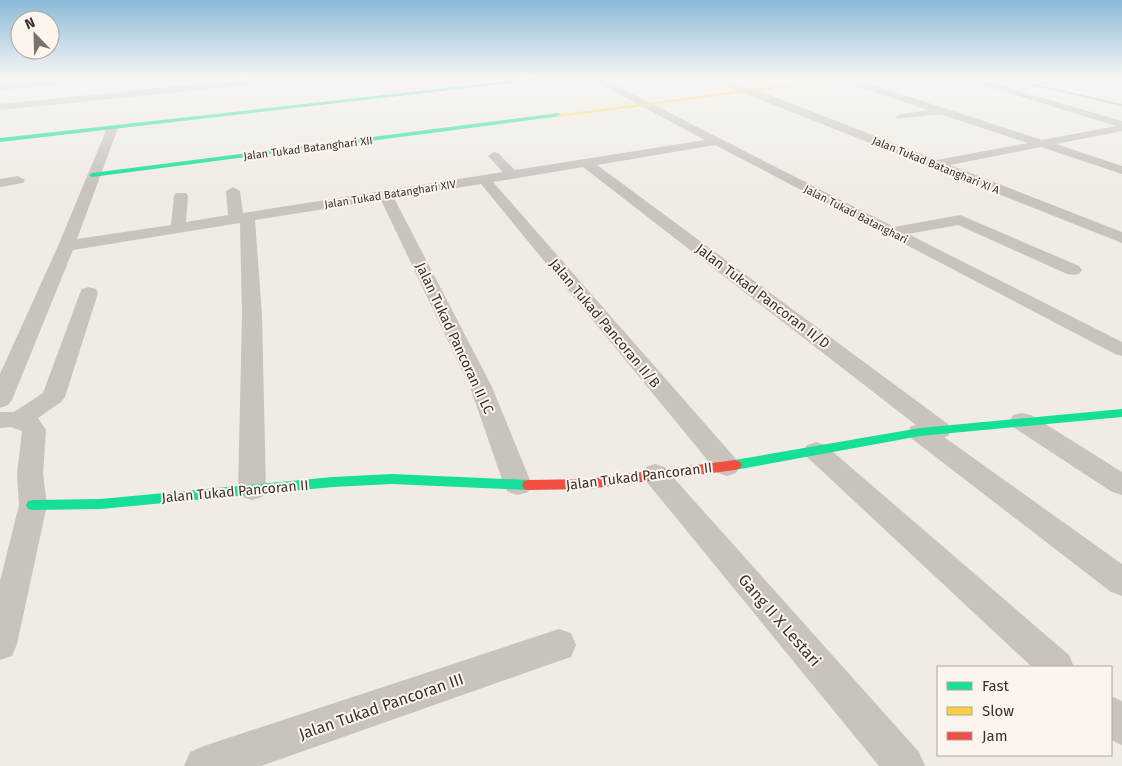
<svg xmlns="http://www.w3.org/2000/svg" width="1122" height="766" viewBox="0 0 1122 766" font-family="'Fira Sans',sans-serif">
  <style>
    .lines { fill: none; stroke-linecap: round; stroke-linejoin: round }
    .stream { fill: #a1c2c1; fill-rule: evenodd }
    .street { fill: #c9c3be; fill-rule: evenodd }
    .fast { fill: #16e098; fill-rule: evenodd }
    .slow { fill: #ffcf43; fill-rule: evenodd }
    .jam { fill: #f24e42; fill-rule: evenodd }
    .labels { text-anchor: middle; stroke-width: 4; stroke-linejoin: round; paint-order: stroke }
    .far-street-label { font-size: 11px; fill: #3b302b; stroke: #fbf5ee }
    .street-label { font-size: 14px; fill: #3b302b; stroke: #fbf5ee }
    .near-street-label { font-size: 16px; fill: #3b302b; stroke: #fbf5ee }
  </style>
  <rect width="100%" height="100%" fill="#f0ebe5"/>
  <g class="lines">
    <polygon class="stream" points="1004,77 1122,104 1122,106 997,77"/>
    <g class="street">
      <polygon points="76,77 113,77 109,80 0,90 0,84"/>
      <polygon points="268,77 302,77 298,80 0,110 0,104"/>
      <polygon points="587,77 599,77 894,227 960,215 1079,266 1082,270 1079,274 1073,275 1067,274 958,225 908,234 1122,342 1122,356 1115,354 715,145 597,165 948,424 951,430 948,436 944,437 1122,564 1122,596 1111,592 911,438 908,432 911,426 916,425 583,167 493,182 736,459 740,466 736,473 727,476 718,473 481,184 394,198 492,387 532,485 528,492 518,495 508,492 504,485 470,387 381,200 255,220 262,315 266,490 262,497 252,500 242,497 238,490 242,315 240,223 73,250 12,400 8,405 0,408 0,374 58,246 108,126 112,125 118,128 77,239 171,225 174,196 176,193 186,193 188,196 186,222 228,215 226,191 233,187 240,191 243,213 503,172 488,156 494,152 498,153 515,170 705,140"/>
      <polygon points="719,77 749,89 754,89 937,160 1028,143 940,114 897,119 896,117 897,115 928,110 842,81 842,77 849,77 1042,140 1116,126 957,77 972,77 1122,121 1122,131 1056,144 1122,166 1122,174 1041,147 950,165 1122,232 1122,243 716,82 716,78"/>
      <polygon points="1056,77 1078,77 1045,85 1040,82"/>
      <polygon points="18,176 25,180 23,183 0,187 0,179"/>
      <polygon points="89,287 96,289 98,293 65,397 61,402 38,418 46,430 43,474 47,505 17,644 12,656 0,660 0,581 19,505 17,474 22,431 10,427 0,428 0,412 14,412 43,393 80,293 82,289"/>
      <polygon points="1022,413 1031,415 1122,472 1122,495 1112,492 1013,427 1010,421 1013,415"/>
      <polygon points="816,442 825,445 1069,655 1074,667 1032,667 807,457 803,451 807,445"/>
      <polygon points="655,464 664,467 919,752 925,766 879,766 646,481 642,474 646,467"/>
      <polygon points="559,629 571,633 576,645 571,657 559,661 261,766 184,766 190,752 204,746"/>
      <polygon points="1111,696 1122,701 1122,745 1111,740"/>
    </g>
    <g class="fast">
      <polygon points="546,77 563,77 0,142 0,138"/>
      <polygon points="559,113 561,116 92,177 89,175 92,173"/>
      <polygon points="1122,409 1122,417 920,436 735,470 730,468 728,465 730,462 735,460 920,428"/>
      <polygon points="392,474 529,480 534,481 536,485 534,489 529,490 392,484 333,487 101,509 33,510 28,509 26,505 28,501 33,500 101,499 333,477"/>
    </g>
    <polygon class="slow" points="845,77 860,77 559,117 556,115"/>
    <polygon class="jam" points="735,460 740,462 742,465 740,468 735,470 588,489 529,490 524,489 522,485 524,481 529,480 588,479"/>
  </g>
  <linearGradient id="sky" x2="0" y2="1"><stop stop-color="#8bbad8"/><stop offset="0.42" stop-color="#f8f6f3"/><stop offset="1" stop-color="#f8f6f3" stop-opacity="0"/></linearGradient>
  <rect width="1122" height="185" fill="url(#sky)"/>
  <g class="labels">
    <g class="far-street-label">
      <text transform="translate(308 148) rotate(-7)" y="4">Jalan Tukad Batanghari XII</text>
      <text transform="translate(936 165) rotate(22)" y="4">Jalan Tukad Batanghari XI A</text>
      <text transform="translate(390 194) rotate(-9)" y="4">Jalan Tukad Batanghari XIV</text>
      <text transform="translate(856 214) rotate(27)" y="4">Jalan Tukad Batanghari</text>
    </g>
    <g class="street-label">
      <text transform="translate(763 296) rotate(37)" y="5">Jalan Tukad Pancoran II/D</text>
      <text transform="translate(605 323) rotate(50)" y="5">Jalan Tukad Pancoran II/B</text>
      <text transform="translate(455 338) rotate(65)" y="5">Jalan Tukad Pancoran II LC</text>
      <text transform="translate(639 476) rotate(-7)" y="5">Jalan Tukad Pancoran II</text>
      <text transform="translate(235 491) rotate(-5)" y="5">Jalan Tukad Pancoran II</text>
    </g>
    <g class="near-street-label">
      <text transform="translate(780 620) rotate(49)" y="6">Gang II X Lestari</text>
      <text transform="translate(381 706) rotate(-19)" y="6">Jalan Tukad Pancoran III</text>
    </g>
  </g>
  <rect x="937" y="666" width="175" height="90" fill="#fbf5ee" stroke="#aea6a0"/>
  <rect x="947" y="682" width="25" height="8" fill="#16e098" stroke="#aea6a0"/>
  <text x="982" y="691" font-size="15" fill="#3b302b">Fast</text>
  <rect x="947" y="707" width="25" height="8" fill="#ffcf43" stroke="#aea6a0"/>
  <text x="982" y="716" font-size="15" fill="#3b302b">Slow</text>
  <rect x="947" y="732" width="25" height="8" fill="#f24e42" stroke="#aea6a0"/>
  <text x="982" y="741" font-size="15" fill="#3b302b">Jam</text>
  <g transform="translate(35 35) rotate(337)"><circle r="24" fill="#fbf5ee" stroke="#aea6a0"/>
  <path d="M0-4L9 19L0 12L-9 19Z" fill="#7a716c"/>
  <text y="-8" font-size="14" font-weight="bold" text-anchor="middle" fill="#3b302b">N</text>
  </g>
</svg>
